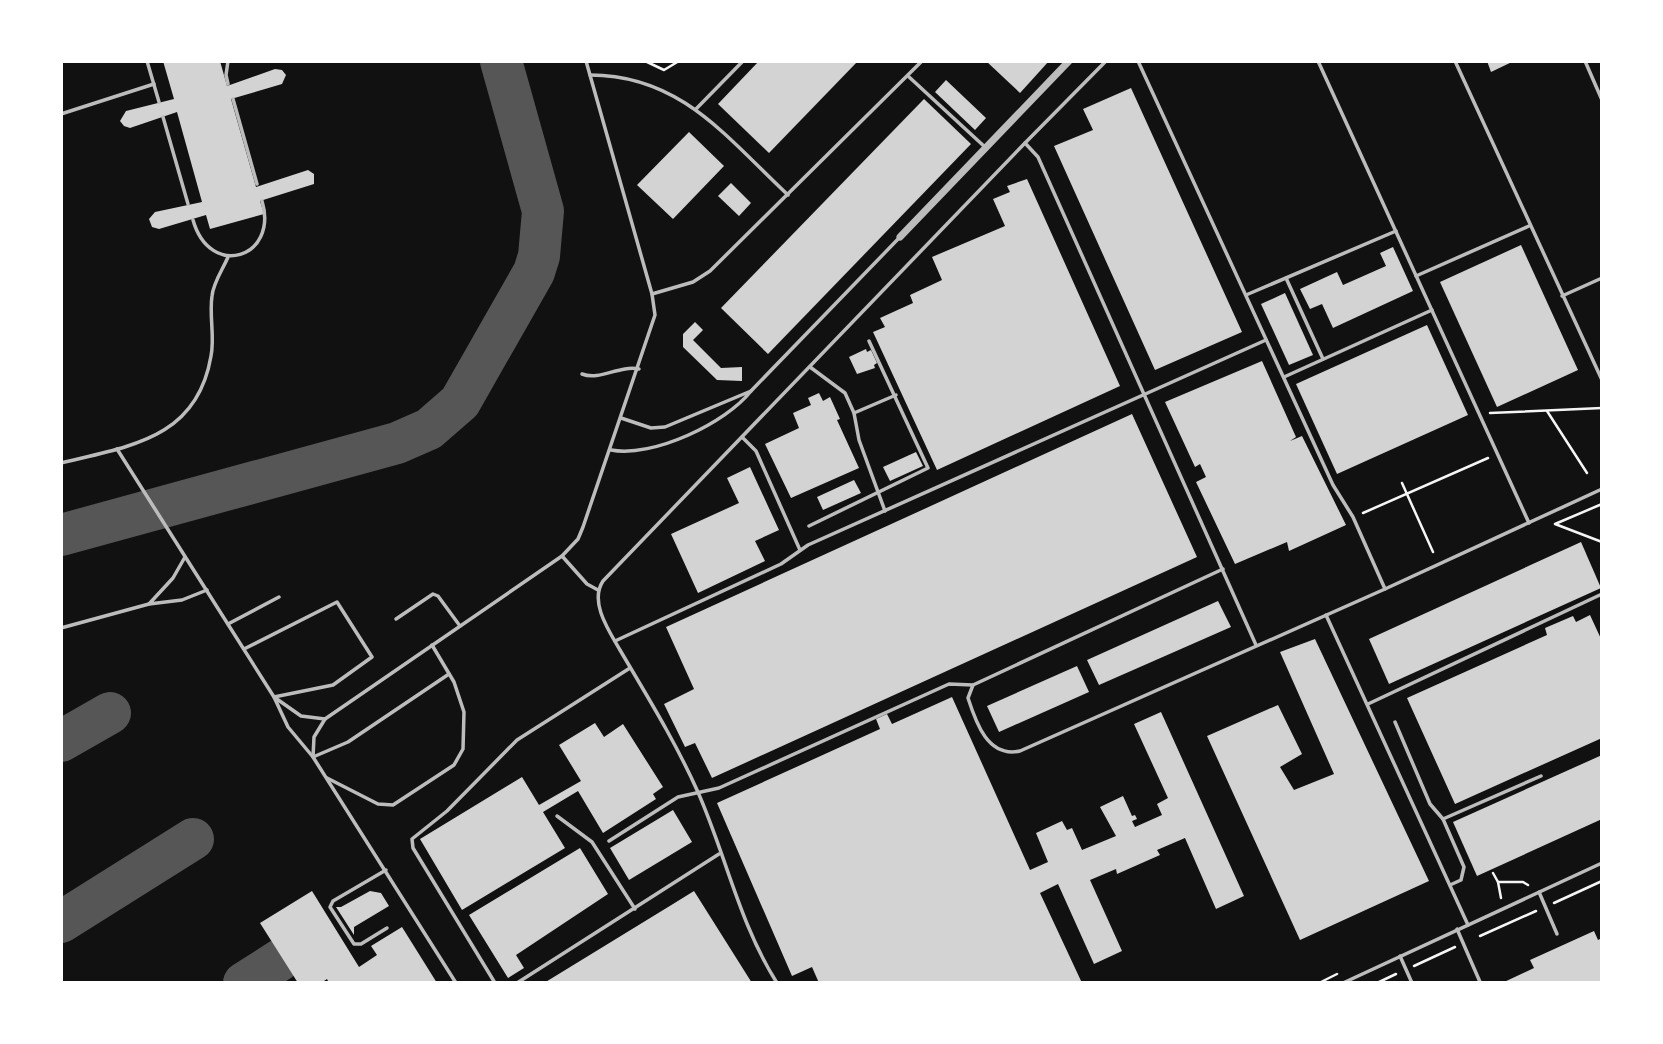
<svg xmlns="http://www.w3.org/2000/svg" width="1663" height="1044" viewBox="0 0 1663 1044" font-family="'Space Grotesk',sans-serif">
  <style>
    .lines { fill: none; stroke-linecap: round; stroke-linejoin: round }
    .taxiway { stroke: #565656; stroke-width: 42 }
    .building { fill: #d3d3d3 }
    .path { stroke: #f5f5f5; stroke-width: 2.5 }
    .service { stroke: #bcbcbc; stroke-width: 3.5 }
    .minor { stroke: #bcbcbc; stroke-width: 7 }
  </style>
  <rect width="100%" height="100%" fill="#111"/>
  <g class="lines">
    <g class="taxiway">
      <polyline points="61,535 397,443 429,429 460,402 534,272 539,256 543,211 501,61"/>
      <polyline points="61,741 110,713"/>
      <polyline points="61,922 193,839"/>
      <polyline points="244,983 280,960"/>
    </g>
  </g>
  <g class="building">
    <polygon points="163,61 220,61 227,86 275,69 282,70 286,75 282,84 231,99 256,187 308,170 314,174 314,184 260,201 264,214 210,229 206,215 159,229 152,227 149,219 155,212 202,202 177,112 130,128 124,126 120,121 126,111 174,99"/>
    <polygon points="759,61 858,61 769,153 718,104"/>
    <polygon points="986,61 1049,61 1020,93"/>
    <polygon points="1487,61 1514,61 1491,72"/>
    <polygon points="946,80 986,118 975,130 935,92"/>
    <polygon points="1131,88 1242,332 1155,370 1054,146 1093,130 1083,109"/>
    <polygon points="924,99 971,144 768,354 721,308"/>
    <polygon points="689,132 724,166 673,219 637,185"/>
    <polygon points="1027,179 1120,386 937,470 873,332 885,327 880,318 913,303 910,295 942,280 932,257 1005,226 993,199 1010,192 1007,186"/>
    <polygon points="731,183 751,203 739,216 718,196"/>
    <polygon points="1521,245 1578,370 1497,407 1440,282"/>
    <polygon points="1393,247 1413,291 1333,328 1322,304 1310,309 1300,289 1337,272 1343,285 1386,266 1380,253"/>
    <polygon points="1285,293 1313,355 1289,365 1261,304"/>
    <polygon points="695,322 703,330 693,340 721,368 742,367 742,381 717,380 683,347 683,334"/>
    <polygon points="1427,325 1468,415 1337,474 1296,384"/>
    <polygon points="866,349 867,352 871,350 877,363 874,365 875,368 857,374 849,357"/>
    <polygon points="1262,361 1296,437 1290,441 1302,436 1346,525 1289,551 1287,542 1235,564 1196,482 1206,477 1200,464 1195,467 1165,402"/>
    <polygon points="819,393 823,401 830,397 840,419 837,420 859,468 791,498 765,444 799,428 793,413 811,405 808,398"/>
    <polygon points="1132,414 1197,557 712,778 695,743 685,747 664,704 694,689 666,627"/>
    <polygon points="916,452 923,466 890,481 883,467"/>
    <polygon points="750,467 779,530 755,541 765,561 698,593 671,534 739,503 727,478"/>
    <polygon points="854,480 861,493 823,510 817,497"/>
    <polygon points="1581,542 1601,588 1389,684 1369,639"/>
    <polygon points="1218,601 1231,627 1099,685 1087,660"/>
    <polygon points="1590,615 1602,641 1602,738 1455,804 1407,698 1547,635 1545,628 1573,616 1576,622"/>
    <polygon points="1315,639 1429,881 1300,940 1207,736 1278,705 1302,754 1280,767 1294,790 1334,774 1280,652"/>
    <polygon points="1077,666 1089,692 999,732 987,706"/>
    <polygon points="952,697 1030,870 1048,862 1036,833 1062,821 1067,830 1072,828 1082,850 1116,836 1100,807 1123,796 1132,816 1135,815 1137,819 1132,821 1135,827 1162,815 1157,804 1168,798 1134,724 1161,712 1244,896 1216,909 1185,838 1157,850 1160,855 1117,874 1116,869 1090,880 1122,951 1094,964 1058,884 1040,893 1082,983 819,983 812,967 792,976 717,803 880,729 876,719 887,714 892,724"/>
    <polygon points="595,723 604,737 623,724 663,787 653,794 656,799 603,833 578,791 543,812 565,848 462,910 420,839 522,777 539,805 581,781 559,745"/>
    <polygon points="1602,755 1602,819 1477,876 1453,822"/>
    <polygon points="673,810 692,842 629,880 610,848"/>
    <polygon points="580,848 608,894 516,955 524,968 508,978 469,915"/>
    <polygon points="312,891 359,967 377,955 371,946 402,927 437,983 329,983 327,979 321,983 298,983 260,923"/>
    <polygon points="370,891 381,893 389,906 354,927 354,935 336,907 341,907"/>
    <polygon points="694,891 752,983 544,983 673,904"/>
    <polygon points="1594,931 1598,940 1602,938 1602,983 1502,983 1534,968 1530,960"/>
  </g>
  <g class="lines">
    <g class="path">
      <polyline points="645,61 664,70 679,61"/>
      <polyline points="1547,411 1587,473"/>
      <polyline points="1490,413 1602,408"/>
      <polyline points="1402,483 1433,552"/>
      <polyline points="1602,504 1555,524 1602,542"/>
      <polyline points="1363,513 1488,458"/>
      <polyline points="1493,873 1498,882 1523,882 1528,885"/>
      <polyline points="1498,882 1501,898"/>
      <polyline points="1554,903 1602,881"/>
      <polyline points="1480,936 1536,911"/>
      <polyline points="1414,966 1455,947"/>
      <polyline points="1319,983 1337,974"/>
      <polyline points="1377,983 1396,974"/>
    </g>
    <g class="service">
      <polyline points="147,61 159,102"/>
      <polyline points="1138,61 1333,485 1353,517 1385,589"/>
      <polyline points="1318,61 1529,523"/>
      <polyline points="1455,61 1602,380"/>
      <polyline points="1585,61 1602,100"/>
      <path d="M 590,75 C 681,75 727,138 788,195"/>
      <polyline points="908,76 986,148"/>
      <polyline points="228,84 226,75 228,61"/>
      <polyline points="233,99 257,184"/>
      <polyline points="696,109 743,61"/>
      <polyline points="61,114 154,84"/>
      <polyline points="163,117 188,204"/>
      <polyline points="1025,143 1106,61"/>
      <path d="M 193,220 C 210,280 279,258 262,201"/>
      <polyline points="1416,276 1529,226"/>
      <polyline points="1286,278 1323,359"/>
      <polyline points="652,294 693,282 710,271 922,61"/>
      <polyline points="1246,295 1396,231"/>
      <polyline points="1562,296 1602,278"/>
      <polyline points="810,367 845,393 854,413 859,440 885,511"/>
      <path d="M 582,374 C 600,381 619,365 639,369"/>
      <polyline points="1284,377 1432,310"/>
      <polyline points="751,391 900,237"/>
      <polyline points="854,413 896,395"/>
      <polyline points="742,437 756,451 800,550"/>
      <path d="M 117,449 C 169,532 222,614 274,697 L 333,685 L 372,657 L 337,602 L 244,649"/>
      <path d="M 611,450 C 653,458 726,423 751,391 L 665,427 L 651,428 L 621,418"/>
      <path d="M 61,463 C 130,446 197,439 211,356 C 215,337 209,316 212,296 C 213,283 223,269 228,257"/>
      <polyline points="809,526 928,468 869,341"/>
      <polyline points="562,556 587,584 598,590"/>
      <polyline points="185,557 173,578 149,604 182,600 207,590"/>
      <path d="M 1223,569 L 973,685 L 968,698 C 976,723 988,758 1020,751 L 1385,589 L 1602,489"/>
      <polyline points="1326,615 1468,925"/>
      <polyline points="396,619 433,594 438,596 460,626"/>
      <polyline points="228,624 279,597"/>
      <polyline points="61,628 149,604"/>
      <polyline points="615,641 781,564 808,545 1266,340"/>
      <polyline points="1368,704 1602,594"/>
      <polyline points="325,719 301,716 274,697 288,727 313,757 348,742 449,674"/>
      <polyline points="1395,722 1430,804 1443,819 1464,867 1461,880 1450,885"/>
      <polyline points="327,778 378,804 393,805 454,765 463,749 464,712 454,682 432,645"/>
      <polyline points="557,816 592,842 635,909"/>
      <polyline points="1443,819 1541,776"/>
      <polyline points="609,841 678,797 719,788 949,684 973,685"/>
      <polyline points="386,870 333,901 330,907 354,944 361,944 387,928"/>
      <polyline points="1539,892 1557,934"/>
      <polyline points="1457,929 1480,982"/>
      <polyline points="1400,956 1412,983"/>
      <polyline points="456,983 313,757 314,737 325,719 562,556 578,539 583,527 655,315 652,294 586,61"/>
      <polyline points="495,983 413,848 412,839 447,811 517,740 630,668"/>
      <polyline points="517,983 719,854"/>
      <path d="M 777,983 C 739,923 726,855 697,790 C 675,741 647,696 620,650 C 609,631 589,602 603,581 L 1025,143 L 1038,157 L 1256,645"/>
      <polyline points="1343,983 1602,863"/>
    </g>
    <polyline class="minor" points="900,237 1069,61"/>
  </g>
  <rect width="1663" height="1044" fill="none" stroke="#ffffff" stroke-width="126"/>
</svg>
